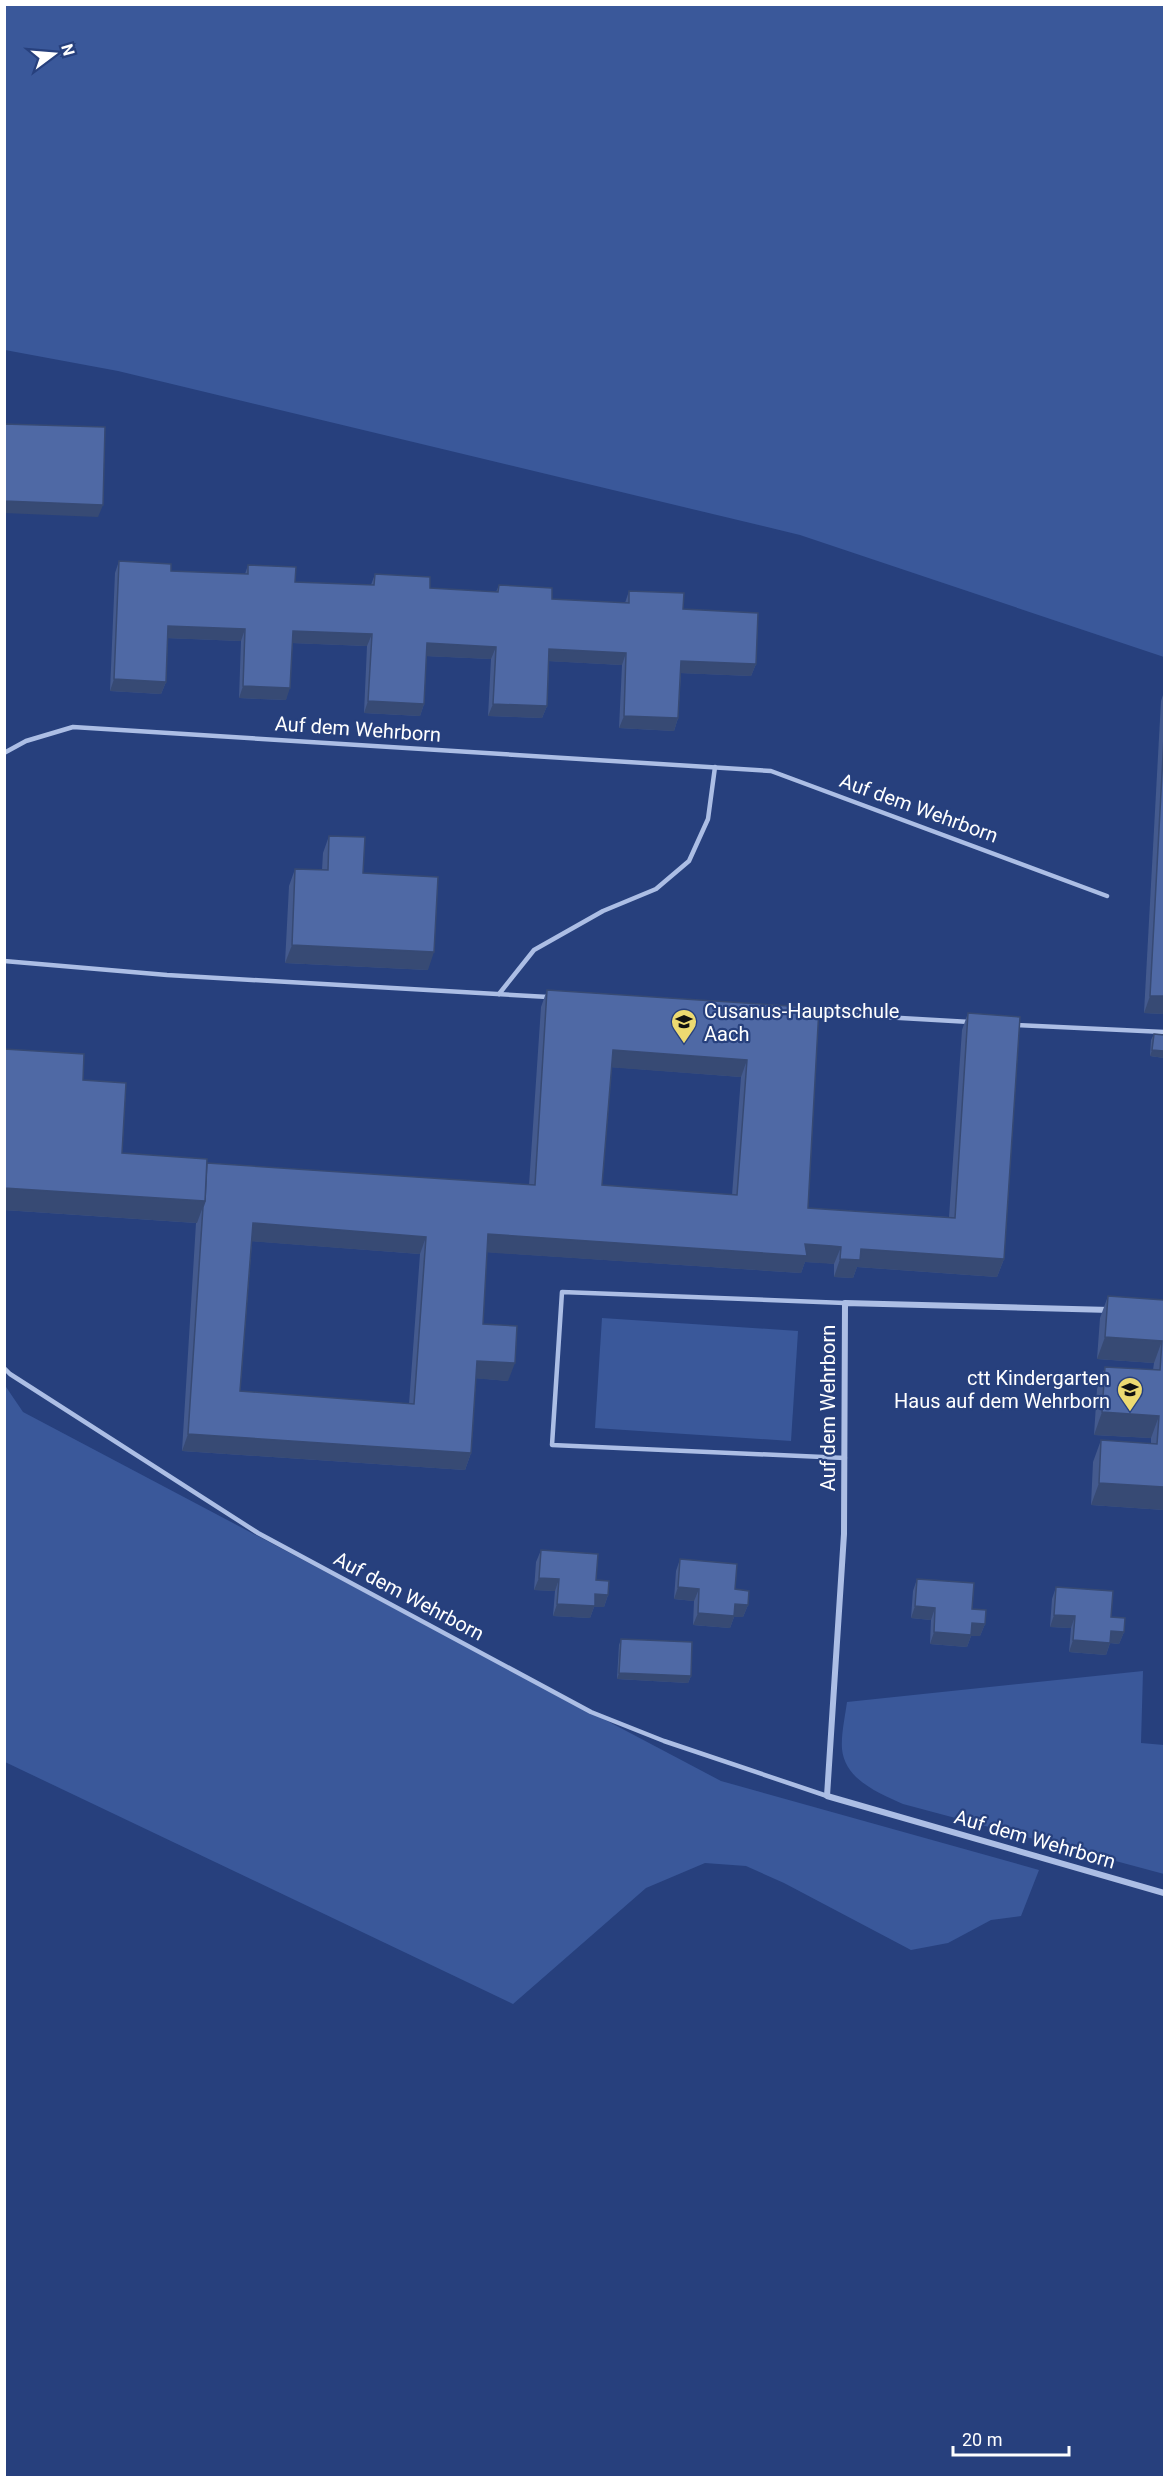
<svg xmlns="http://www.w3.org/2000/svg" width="1169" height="2482" viewBox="0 0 1169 2482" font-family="Roboto,sans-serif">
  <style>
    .green { fill: #3a589a }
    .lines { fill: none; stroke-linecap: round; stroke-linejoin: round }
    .lane { stroke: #acbee5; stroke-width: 4.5 }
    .street { stroke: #acbee5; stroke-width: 6 }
    .wall { fill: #445a8e; fill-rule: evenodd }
    .shaded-wall { fill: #374a74 }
    .building { fill: #4f69a5; stroke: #374a74; stroke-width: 1.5; fill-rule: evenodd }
    .labels { text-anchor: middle; stroke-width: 4.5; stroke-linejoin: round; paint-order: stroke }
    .street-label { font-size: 20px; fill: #fff; stroke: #27407d }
    .poi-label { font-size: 20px; fill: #fff; stroke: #27407d; text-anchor: start }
  </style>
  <rect width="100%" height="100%" fill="#27407d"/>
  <g class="green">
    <polygon points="4,5 1164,5 1164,657 800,535 118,371 5,350"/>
    <polygon points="602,1318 798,1331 791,1441 595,1428"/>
    <polygon points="4,1384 23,1412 721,1781 1039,1870 1021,1916 991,1920 948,1943 911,1950 784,1883 746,1866 705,1863 646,1888 513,2004 5,1762"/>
    <path d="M 1143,1671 L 1141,1743 L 1164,1745 L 1164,1874 L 903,1804 C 879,1793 845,1780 842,1749 C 841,1734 845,1717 847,1702 Z"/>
  </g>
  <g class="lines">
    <g class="lane">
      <polyline points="4,753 26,741 73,727 771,771 1107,896"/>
      <polyline points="4,961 167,975 548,997"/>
      <polyline points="499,994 534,950 603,911 656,889 689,861 708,819 715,767"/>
      <polyline points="814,1013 970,1022"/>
      <polyline points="1014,1025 1164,1032"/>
      <polyline points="4,1368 10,1374 258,1533 591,1712 664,1741 827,1796"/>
      <polyline points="845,1458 552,1445 562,1292 845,1303"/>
    </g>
    <polyline class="street" points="1110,1310 845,1303 844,1534 827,1796 1164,1893"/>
  </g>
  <g class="wall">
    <polygon points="119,561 171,571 245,574 248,565 295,582 371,585 375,574 430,588 496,592 499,585 552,599 625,603 629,591 683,609 756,664 751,676 681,673 678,718 674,731 619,728 622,665 549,661 547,706 542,718 488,716 491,659 426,656 424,704 420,716 364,713 367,646 293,643 286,700 239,698 241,641 167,638 166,682 161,694 110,691 115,573"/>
    <polygon points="1164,692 1164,1014 1144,1013 1161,701"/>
    <polygon points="329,836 363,873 428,970 285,963 289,886 295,869 322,870 323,853"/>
    <path d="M 547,990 L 819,1008 L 808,1208 L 949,1217 L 962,1030 L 968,1013 L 1004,1259 L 997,1277 L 857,1267 L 853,1278 L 834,1277 L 834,1264 L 826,1263 L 805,1262 L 801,1273 L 487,1252 L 483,1324 L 508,1381 L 476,1378 L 471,1453 L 465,1470 L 182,1451 L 196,1223 L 4,1210 L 83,1080 L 122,1153 L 207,1163 L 529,1185 L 541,1007 ZM 611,1067 L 741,1077 L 732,1195 L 602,1185 ZM 252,1241 L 420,1254 L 409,1404 L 240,1391 Z"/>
    <polygon points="1154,1034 1164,1035 1164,1058 1150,1056 1151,1040"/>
    <polygon points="1108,1296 1164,1300 1164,1510 1091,1505 1093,1462 1101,1440 1151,1444 1151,1438 1094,1435 1097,1389 1105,1367 1153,1370 1154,1363 1097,1359 1100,1318"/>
    <polygon points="541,1550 596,1580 608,1595 604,1607 594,1607 590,1618 553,1616 555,1591 534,1590 536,1562"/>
    <polygon points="680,1559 735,1589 748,1605 743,1617 734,1617 730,1628 693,1625 694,1601 674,1599 676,1571"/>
    <polygon points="917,1579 972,1609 985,1624 980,1636 971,1636 967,1647 930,1644 931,1620 911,1618 913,1591"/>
    <polygon points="1056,1587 1111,1617 1124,1632 1119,1644 1110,1643 1106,1655 1069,1652 1071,1628 1050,1627 1052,1599"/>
    <polygon points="621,1639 691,1676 688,1683 617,1679 619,1645"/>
  </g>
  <g class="shaded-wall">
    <polygon points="4,501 103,505 98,517 4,513"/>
    <polygon points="168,626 245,629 241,641 164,638"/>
    <polygon points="293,631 372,634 367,646 289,643"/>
    <polygon points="427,643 496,647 491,659 423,656"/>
    <polygon points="549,649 626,653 622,665 545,661"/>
    <polygon points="681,661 756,664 751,676 677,673"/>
    <polygon points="114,679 166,682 161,694 110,691"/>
    <polygon points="243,686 290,688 286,700 239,698"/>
    <polygon points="368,701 424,704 420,716 364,713"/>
    <polygon points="493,704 547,706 542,718 488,716"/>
    <polygon points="624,716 678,718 674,731 619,728"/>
    <polygon points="292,945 434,952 428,970 285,963"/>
    <polygon points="1150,996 1164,996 1164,1014 1144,1013"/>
    <polygon points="613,1050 747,1060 741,1077 606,1067"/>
    <polygon points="1152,1050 1164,1051 1164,1058 1150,1056"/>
    <polygon points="4,1188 205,1201 197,1223 4,1210"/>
    <polygon points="253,1223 426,1237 420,1254 247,1241"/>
    <polygon points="488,1234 805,1244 841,1247 834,1264 805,1262 801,1273 481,1252"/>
    <polygon points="861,1249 1004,1259 997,1277 857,1267 853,1278 834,1277 840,1259"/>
    <polygon points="1105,1337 1162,1341 1154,1363 1097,1359"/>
    <polygon points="477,1361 515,1363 508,1381 471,1378"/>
    <polygon points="1102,1412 1159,1416 1151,1438 1094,1435"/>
    <polygon points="188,1434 471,1453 465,1470 182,1451"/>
    <polygon points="1099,1483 1164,1487 1164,1510 1091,1505"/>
    <polygon points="539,1578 559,1579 555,1591 534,1590"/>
    <polygon points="678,1587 699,1589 694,1601 674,1599"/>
    <polygon points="595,1594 608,1595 604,1607 594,1607 590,1618 553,1616 557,1604"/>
    <polygon points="735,1604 748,1605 743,1617 734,1617 730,1628 693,1625 698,1613"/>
    <polygon points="915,1606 935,1608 931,1620 911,1618"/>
    <polygon points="1054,1615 1075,1616 1071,1628 1050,1627"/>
    <polygon points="972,1623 985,1624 980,1636 971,1636 967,1647 930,1644 934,1632"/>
    <polygon points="1111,1631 1124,1632 1119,1644 1110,1643 1106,1655 1069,1652 1073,1640"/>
    <polygon points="619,1673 691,1676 688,1683 617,1679"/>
  </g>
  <g class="building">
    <polygon points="4,424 105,427 103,505 4,501"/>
    <polygon points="119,561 171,564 171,571 248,574 248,565 296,567 295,582 374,585 375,574 430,577 430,588 498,592 499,585 552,588 552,599 629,603 629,591 684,593 683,609 758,613 756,664 681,661 678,718 624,716 626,653 549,649 547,706 493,704 496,647 427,643 424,704 368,701 372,634 293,631 290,688 243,686 245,629 168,626 166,682 114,679"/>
    <polygon points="1164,737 1164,996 1150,996"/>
    <polygon points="329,836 365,837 363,873 438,877 434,952 292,945 295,869 328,870"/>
    <path d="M 547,990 L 819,1008 L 808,1208 L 955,1218 L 968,1013 L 1020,1017 L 1004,1259 L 861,1249 L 860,1260 L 840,1259 L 841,1247 L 832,1246 L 805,1244 L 807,1256 L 488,1234 L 483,1324 L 517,1326 L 515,1363 L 477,1361 L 471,1453 L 188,1434 L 203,1207 L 205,1201 L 207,1163 L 535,1185 ZM 613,1050 L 747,1060 L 737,1195 L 602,1185 ZM 253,1223 L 426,1237 L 414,1404 L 240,1391 Z"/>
    <polygon points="1154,1034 1164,1035 1164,1051 1152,1050"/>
    <polygon points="4,1049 84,1054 83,1080 126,1083 122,1153 207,1159 205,1201 4,1188"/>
    <polygon points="1108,1296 1164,1300 1164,1487 1099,1483 1101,1440 1157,1444 1159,1416 1102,1412 1105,1367 1160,1370 1162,1341 1105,1337"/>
    <polygon points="541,1550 598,1554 596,1580 609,1581 608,1595 595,1594 595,1606 557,1604 559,1579 539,1578"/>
    <polygon points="680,1559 737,1564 735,1589 749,1591 748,1605 735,1604 734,1616 698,1613 699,1589 678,1587"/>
    <polygon points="917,1579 974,1583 972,1609 986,1610 985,1624 972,1623 971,1635 934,1632 935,1608 915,1606"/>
    <polygon points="1056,1587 1113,1591 1111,1617 1125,1618 1124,1632 1111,1631 1110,1643 1073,1640 1075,1616 1054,1615"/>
    <polygon points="621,1639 692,1642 691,1676 619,1673"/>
  </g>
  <defs>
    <symbol id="school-pin" viewBox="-11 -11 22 30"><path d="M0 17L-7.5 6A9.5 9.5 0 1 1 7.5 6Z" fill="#edda71" stroke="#27407d"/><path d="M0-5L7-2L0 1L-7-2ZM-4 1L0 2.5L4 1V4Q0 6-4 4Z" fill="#111"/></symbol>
  </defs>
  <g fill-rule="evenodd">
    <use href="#school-pin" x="669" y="1007" width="30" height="40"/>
    <use href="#school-pin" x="1115" y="1375" width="30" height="40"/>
  </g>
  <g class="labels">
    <g class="street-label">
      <text transform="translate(358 729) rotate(4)" y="7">Auf dem Wehrborn</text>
      <text transform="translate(919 808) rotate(20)" y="7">Auf dem Wehrborn</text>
      <text transform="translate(828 1408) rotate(-90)" y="7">Auf dem Wehrborn</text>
      <text transform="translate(409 1596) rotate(28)" y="7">Auf dem Wehrborn</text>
      <text transform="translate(1035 1839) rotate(16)" y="7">Auf dem Wehrborn</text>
    </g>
    <g class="poi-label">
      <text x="704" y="1018">Cusanus-Hauptschule<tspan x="704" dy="23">Aach</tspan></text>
      <text x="1110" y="1385" text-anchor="end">ctt Kindergarten<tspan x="1110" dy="23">Haus auf dem Wehrborn</tspan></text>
    </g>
  </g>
  <rect width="1169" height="2482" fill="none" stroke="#ffffff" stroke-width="12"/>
  <g transform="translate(54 54) rotate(74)" stroke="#27407d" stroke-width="4.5" paint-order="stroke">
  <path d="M0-4.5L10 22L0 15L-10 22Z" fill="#ffffff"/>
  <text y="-9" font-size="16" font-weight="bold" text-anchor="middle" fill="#ffffff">N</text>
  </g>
  <path d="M953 2446v9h116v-9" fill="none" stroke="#ffffff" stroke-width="3"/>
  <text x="962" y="2446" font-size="18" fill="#ffffff" stroke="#27407d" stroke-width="4.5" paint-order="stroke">20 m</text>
</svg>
